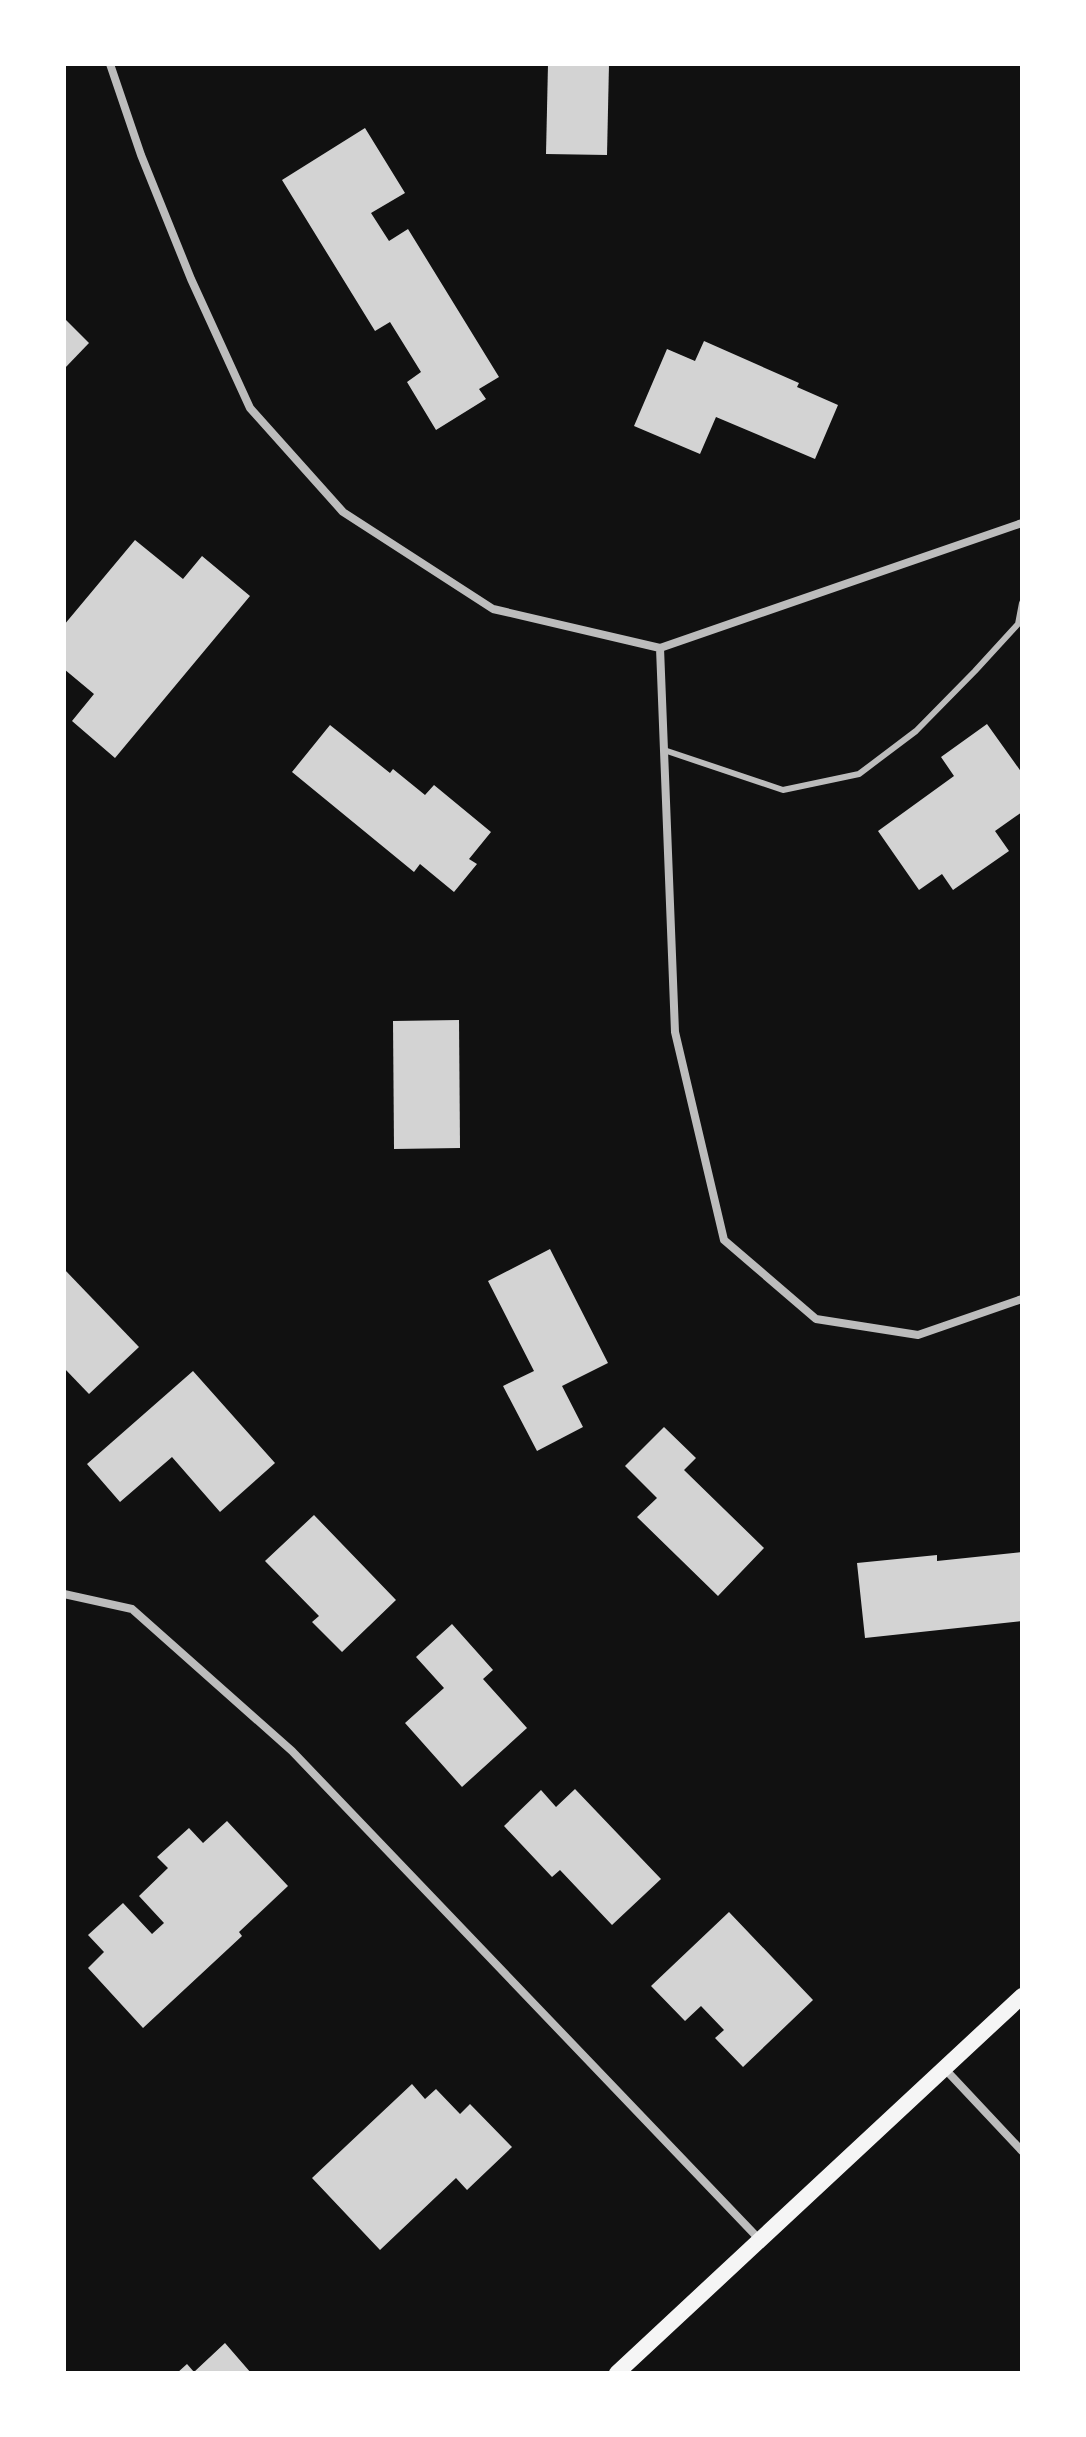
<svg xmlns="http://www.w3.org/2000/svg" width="1086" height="2437" viewBox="0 0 1086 2437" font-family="Cabin,sans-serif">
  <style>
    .building { fill: #d3d3d3 }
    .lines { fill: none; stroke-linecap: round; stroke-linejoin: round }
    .service { stroke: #bcbcbc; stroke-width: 6 }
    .minor { stroke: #bcbcbc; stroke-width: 8 }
    .secondary { stroke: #f5f5f5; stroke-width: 16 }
  </style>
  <rect width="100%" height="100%" fill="#111"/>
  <g class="building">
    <polygon points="548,64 609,64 607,155 546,154"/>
    <polygon points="365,128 405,193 371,213 389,241 408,229 499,377 479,389 486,399 436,430 407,382 421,372 390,322 375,331 282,180"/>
    <polygon points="64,318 89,343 64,369"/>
    <polygon points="704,341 799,383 797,387 838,405 815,459 716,417 700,454 634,426 667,349 695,361"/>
    <polygon points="135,540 183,579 202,556 250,596 115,758 72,721 94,694 64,669 64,625"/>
    <polygon points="987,724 1022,773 1022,812 995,831 1009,851 953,890 942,874 919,890 878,831 954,776 941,757"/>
    <polygon points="330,725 390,773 393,769 425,795 434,785 491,832 469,859 477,864 454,892 420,864 414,872 292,772"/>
    <polygon points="459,1020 460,1148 394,1149 393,1021"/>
    <polygon points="550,1249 608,1363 562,1386 583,1427 537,1451 503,1386 534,1371 488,1281"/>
    <polygon points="64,1269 139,1347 89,1394 64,1368"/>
    <polygon points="193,1371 275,1463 220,1512 172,1457 120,1502 87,1464"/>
    <polygon points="664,1427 696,1458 684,1470 764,1548 718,1596 637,1517 657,1498 625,1466"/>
    <polygon points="314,1515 396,1600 342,1652 312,1622 319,1616 265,1561"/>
    <polygon points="1022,1552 1022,1621 865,1638 857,1563 937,1555 937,1561"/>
    <polygon points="452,1624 493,1670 483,1679 527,1728 462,1787 405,1723 444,1688 416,1657"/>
    <polygon points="575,1789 661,1879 612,1925 560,1870 552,1877 504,1826 541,1790 556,1807"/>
    <polygon points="227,1821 288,1886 239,1932 242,1936 143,2028 88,1968 104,1952 88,1935 123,1903 152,1934 164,1923 139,1896 168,1868 157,1857 189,1828 203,1843"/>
    <polygon points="729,1912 813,2000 743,2067 715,2038 724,2030 701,2006 685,2021 651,1986"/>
    <polygon points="412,2084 425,2099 436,2089 460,2114 470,2104 512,2147 467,2190 456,2178 380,2250 312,2178"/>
    <polygon points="225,2343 251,2373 177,2373 187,2364 194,2372"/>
  </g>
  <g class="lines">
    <polyline class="service" points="664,750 783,790 859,774 916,731 975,671 1018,624 1022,603"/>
    <g class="minor">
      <polyline points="110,64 141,155 191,279 250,408 343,512 493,609 660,648 675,1032 724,1240 816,1319 918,1335 1022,1299"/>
      <polyline points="660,648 1022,523"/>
      <polyline points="64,1594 132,1609 292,1751 760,2240"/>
      <polyline points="944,2068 1022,2151"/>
    </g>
    <polyline class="secondary" points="617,2373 1022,1996"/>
  </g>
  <rect width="1086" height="2437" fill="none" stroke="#ffffff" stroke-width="132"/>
</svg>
